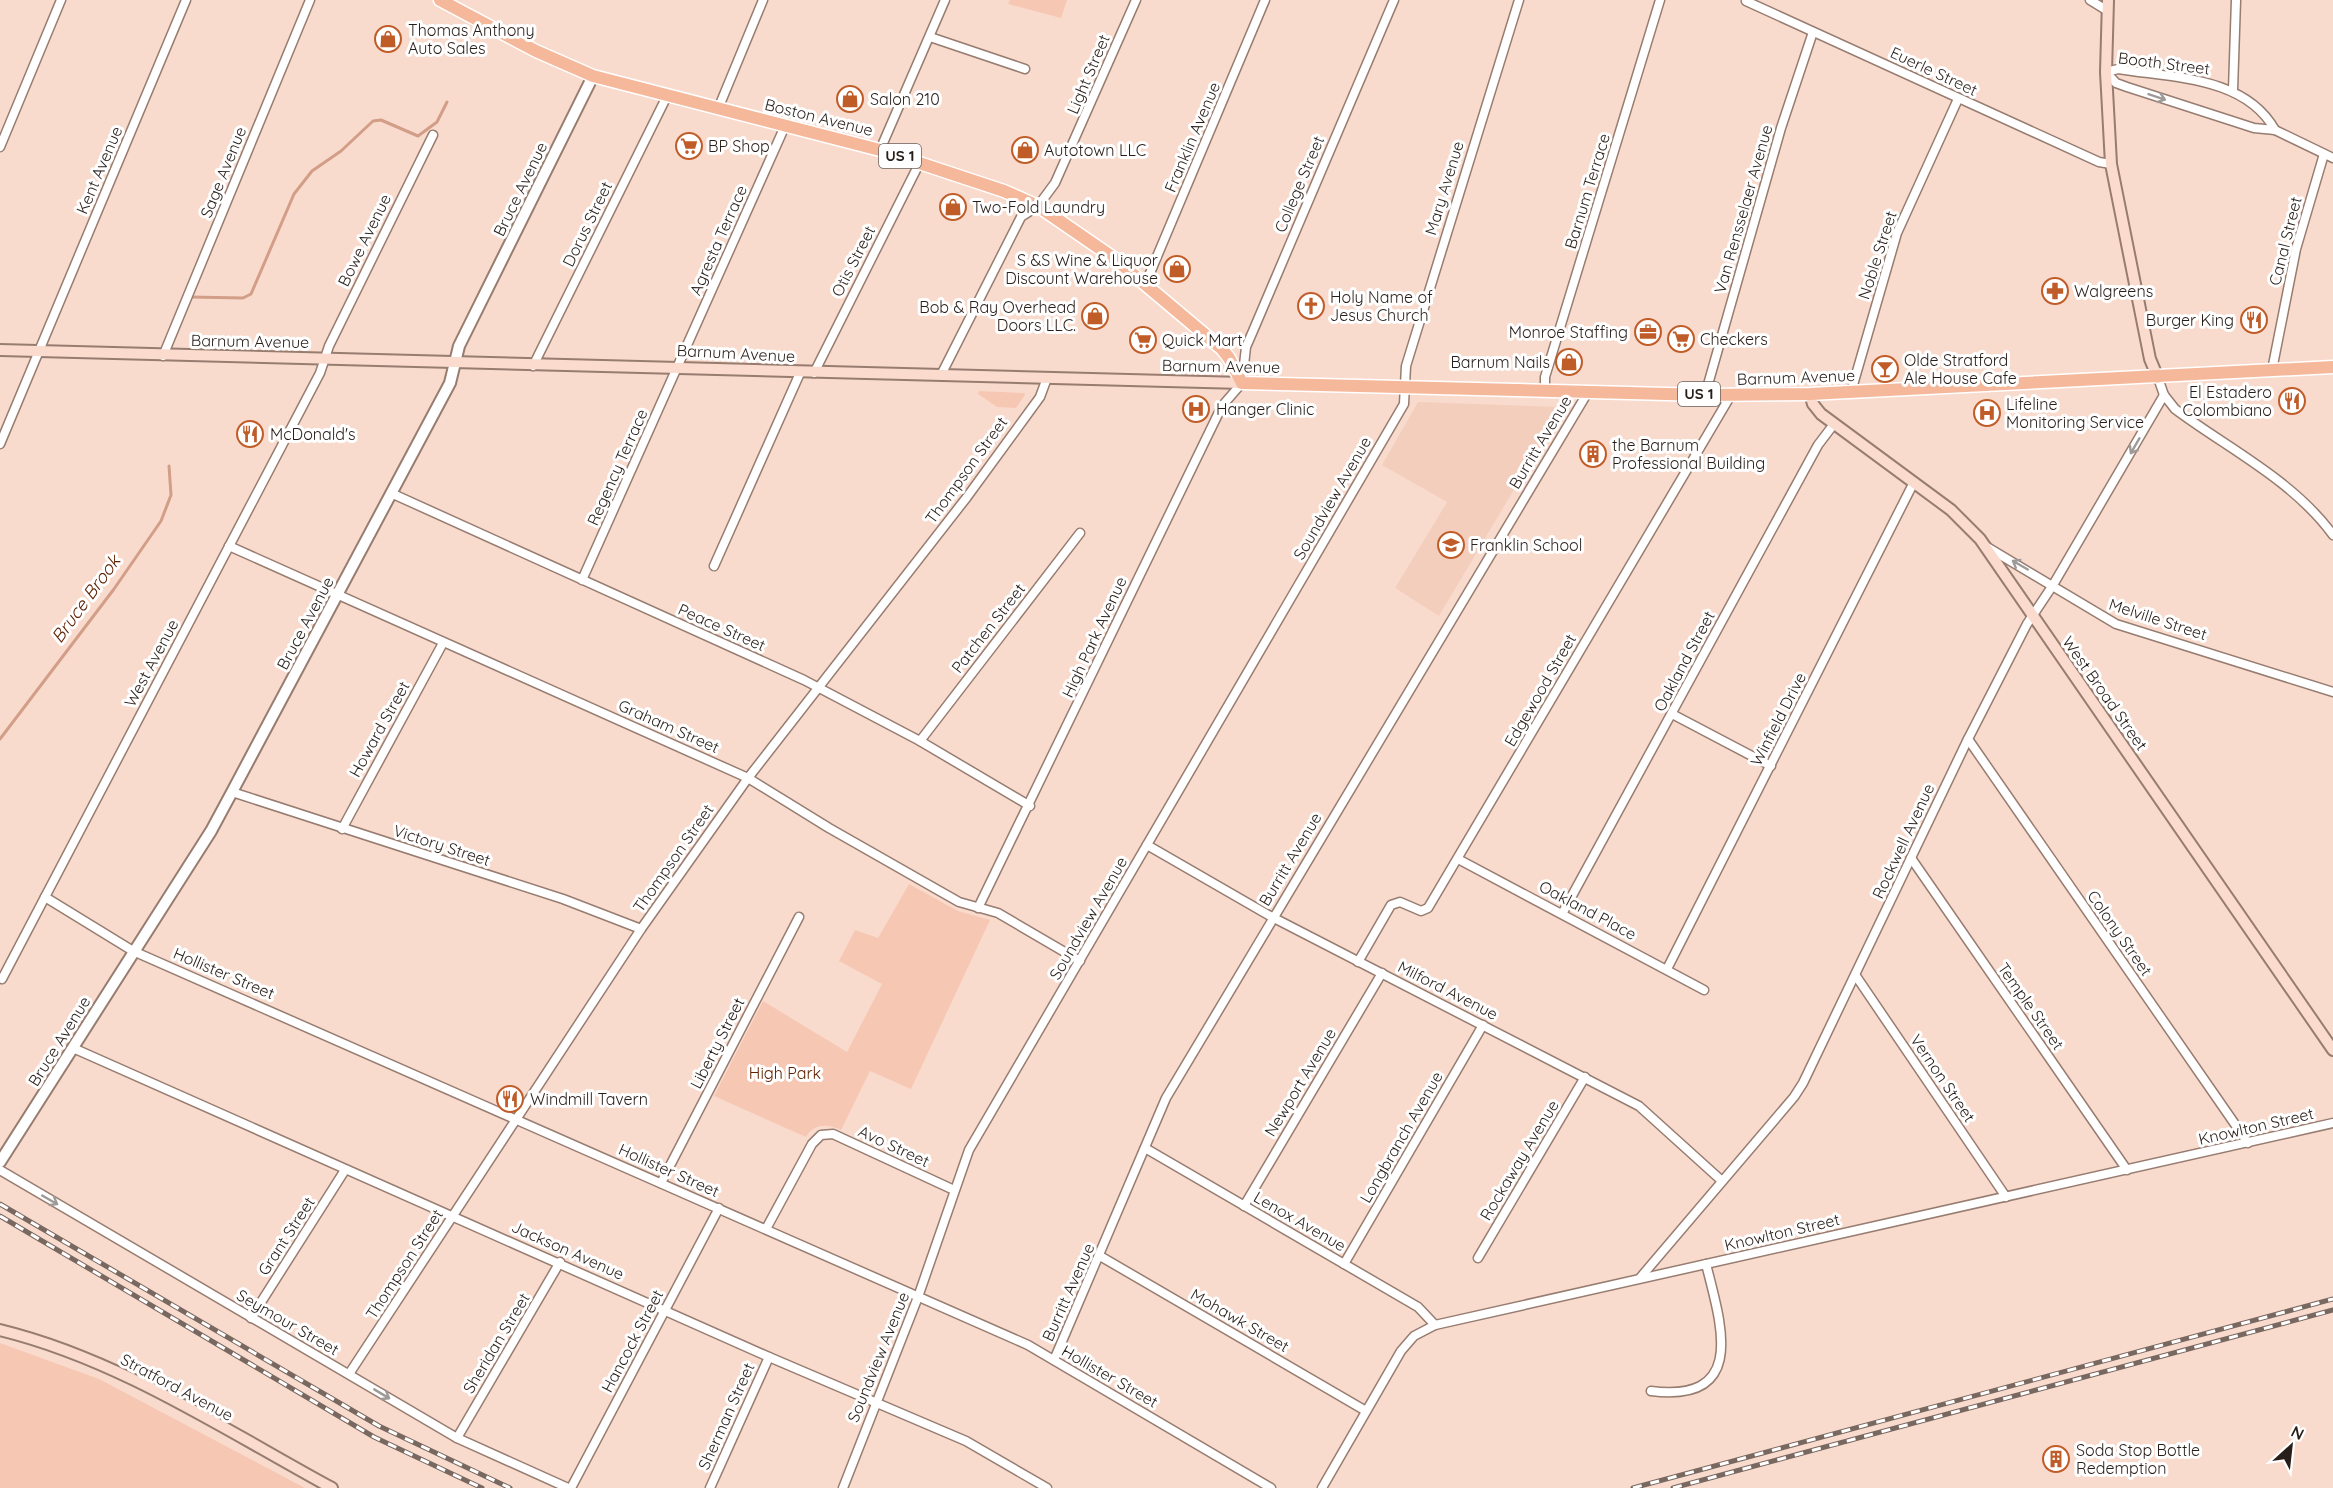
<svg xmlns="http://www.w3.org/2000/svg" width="2333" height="1488" viewBox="0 0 2333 1488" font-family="Quicksand,sans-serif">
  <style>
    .built { fill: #f4cebd }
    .green { fill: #f6c7b3 }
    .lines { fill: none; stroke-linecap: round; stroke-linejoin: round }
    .stream { stroke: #d29e87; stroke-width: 3 }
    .minor-casing { stroke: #977c70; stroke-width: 11 }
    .tertiary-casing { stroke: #977c70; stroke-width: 14 }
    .secondary-casing { stroke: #977c70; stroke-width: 14 }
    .primary-casing { stroke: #fff; stroke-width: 15 }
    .minor { stroke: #fff; stroke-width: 8 }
    .tertiary { stroke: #fff; stroke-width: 10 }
    .secondary { stroke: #fadbcd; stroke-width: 10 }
    .primary { stroke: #f5b89b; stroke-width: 12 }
    .rail-casing { stroke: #796860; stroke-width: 5 }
    .rail { stroke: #fff; stroke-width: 3; stroke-dasharray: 9; stroke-linecap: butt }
    .oneway { stroke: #9e9a98 }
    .labels { text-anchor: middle; stroke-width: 6; stroke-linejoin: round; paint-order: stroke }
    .shield { fill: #fff; stroke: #68625e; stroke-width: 1.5 }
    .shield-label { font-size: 15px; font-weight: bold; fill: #281e19 }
    .poi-label { font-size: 16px; fill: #281e19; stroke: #fff; text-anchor: start }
    .street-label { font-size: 16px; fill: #281e19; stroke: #fff }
    .park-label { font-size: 16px; fill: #5f2100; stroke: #fff }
    .water-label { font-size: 18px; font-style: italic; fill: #5f2100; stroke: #fff }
  </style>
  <rect width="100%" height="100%" fill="#f9dbce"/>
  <polygon class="built" points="1418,402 1563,407 1439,616 1395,588 1447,502 1382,465"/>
  <g class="green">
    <polygon points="1010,0 1067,0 1061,18 1008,4"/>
    <polygon points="979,391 1024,393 1025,395 1016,408 997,407 978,394"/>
    <path d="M 909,884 L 958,911 L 990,920 L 911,1089 L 870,1071 L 841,1130 C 829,1124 814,1123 806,1137 L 714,1096 L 763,1001 L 847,1052 L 882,984 L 839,961 L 855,930 L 878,938 Z"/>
    <polygon points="0,1343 99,1379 305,1488 0,1488"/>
  </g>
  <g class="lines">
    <g class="stream">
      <polyline points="190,297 243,298 251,294 294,194 312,171 341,151 373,121 381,120 418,136 437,122 447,102"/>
      <polyline points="0,739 114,589 161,521 171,495 169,466"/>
    </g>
    <defs>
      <g id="minor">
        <polyline points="2090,0 2108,11"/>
        <polyline points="1746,1 2099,162 2111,164"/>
        <polyline points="930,37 1025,69"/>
        <polyline points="2106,72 2116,83 2127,87 2254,128 2275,130 2333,158"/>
        <path d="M 2106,72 L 2118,69 C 2172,78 2245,76 2275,130"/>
        <polyline points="2233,90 2236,0"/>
        <polyline points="718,109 763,0"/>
        <polyline points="0,147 61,0"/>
        <polyline points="880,150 945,0"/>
        <polyline points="1145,285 1265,0"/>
        <polyline points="163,356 310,0"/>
        <polyline points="533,366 667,96"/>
        <polyline points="2272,370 2296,249 2324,154"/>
        <polyline points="814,373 920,162"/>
        <polyline points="941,375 1021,217 1038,206 1055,183 1136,0"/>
        <path d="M 2158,378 L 2164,395 L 2175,409 C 2227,448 2293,480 2333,535"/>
        <polyline points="1545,390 1545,377 1660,0"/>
        <polyline points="1851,392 1897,233 1958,99"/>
        <polyline points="1705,395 1781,128 1813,32"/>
        <polyline points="0,444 186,0"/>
        <polyline points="393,494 804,680 920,741 1030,806"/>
        <polyline points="229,546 748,778 829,828 959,902 998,913 1080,961"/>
        <polyline points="1987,547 2116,624 2333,692"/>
        <polyline points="714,566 800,373"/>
        <polyline points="582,580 785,126"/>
        <polyline points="1672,714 1771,766"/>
        <polyline points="1968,739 2248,1143"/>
        <polyline points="920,741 1080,533"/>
        <polyline points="232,792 563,899 641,929"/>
        <polyline points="342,829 443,643"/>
        <polyline points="1147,845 1272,917 1639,1106 1722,1181"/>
        <polyline points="1911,858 2127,1170"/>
        <polyline points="1458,859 1704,990"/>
        <polyline points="45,897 133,951 1028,1345 1271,1488"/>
        <polyline points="978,908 1222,406 1242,383 1246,347 1253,331 1394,0"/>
        <polyline points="1562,914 1818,445 1834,424"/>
        <polyline points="1358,962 1391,905 1400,902 1421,911 1428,908 1731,395"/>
        <polyline points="1667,969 1914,482"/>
        <polyline points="1856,976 2006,1197"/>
        <polyline points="2,979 320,373 329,346 433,135"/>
        <polyline points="73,1048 769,1357 966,1441 1047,1488"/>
        <polyline points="1145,1148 1418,1307 1435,1325"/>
        <polyline points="0,1170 457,1438 568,1488"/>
        <polyline points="661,1183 799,917"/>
        <polyline points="1244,1206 1382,973"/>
        <polyline points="766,1229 812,1144 821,1135 833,1134 954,1190"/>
        <polyline points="1100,1256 1366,1411"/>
        <polyline points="1478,1258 1585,1077"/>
        <polyline points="1344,1264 1483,1025"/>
        <polyline points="1640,1278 1794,1097 1803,1083 1968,739 2027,624 2053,585 2164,395"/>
        <polyline points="251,1318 345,1170"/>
        <polyline points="1054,1360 1166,1098 1588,392"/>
        <polyline points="349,1374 641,929 748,778 967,497 1040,397 1047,378"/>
        <path d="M 1651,1391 C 1748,1403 1721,1324 1706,1264"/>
        <polyline points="457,1438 560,1262"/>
        <polyline points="571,1488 719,1208"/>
        <polyline points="710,1488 769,1357"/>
        <polyline points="843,1488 918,1297 969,1150 1404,404 1406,366 1519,0"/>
        <polyline points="1322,1488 1401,1351 1414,1336 1435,1325 2333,1123"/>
      </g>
      <polyline id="tertiary" points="0,1162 211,831 232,792 450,383 459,346 593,76"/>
      <g id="secondary">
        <polyline points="2108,0 2106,72 2111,164 2150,359 2158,378"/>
        <polyline points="0,350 1242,383"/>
        <polyline points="1810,394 1813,404 1821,414 1951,510 1980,539 2333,1050"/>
        <path d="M 0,1330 C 119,1359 225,1430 332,1488"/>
      </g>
      <polyline id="primary" points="440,0 536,51 593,76 880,150 1004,191 1038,206 1115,259 1222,349 1229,358 1242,383 1705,395 1810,394 2333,367"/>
    </defs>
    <use href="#minor" class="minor-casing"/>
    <use href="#tertiary" class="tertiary-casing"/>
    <use href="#secondary" class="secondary-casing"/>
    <use href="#primary" class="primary-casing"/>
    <use href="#minor" class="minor"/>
    <use href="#tertiary" class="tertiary"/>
    <use href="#secondary" class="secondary"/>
    <use href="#primary" class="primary"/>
    <defs>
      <g id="rail">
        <polyline points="0,1204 379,1426 510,1488"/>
        <polyline points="0,1216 374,1437 482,1488"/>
        <polyline points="1633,1488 2333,1299"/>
        <polyline points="1673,1488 2333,1310"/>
      </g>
    </defs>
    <use href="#rail" class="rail-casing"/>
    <use href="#rail" class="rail"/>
  </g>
  <defs><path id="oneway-shaft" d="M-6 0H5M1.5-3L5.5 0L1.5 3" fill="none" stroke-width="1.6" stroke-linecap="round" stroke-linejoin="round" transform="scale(1.5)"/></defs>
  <g class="oneway">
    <use href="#oneway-shaft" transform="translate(2157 97) rotate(18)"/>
    <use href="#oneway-shaft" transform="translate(2135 446) rotate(120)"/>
    <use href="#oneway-shaft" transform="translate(2020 565) rotate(-150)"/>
    <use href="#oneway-shaft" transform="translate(50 1200) rotate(30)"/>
    <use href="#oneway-shaft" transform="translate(382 1394) rotate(31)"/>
  </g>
  <defs>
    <symbol id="shop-ring" viewBox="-11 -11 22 22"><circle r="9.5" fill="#fff" stroke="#c05c28" stroke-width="1.5"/><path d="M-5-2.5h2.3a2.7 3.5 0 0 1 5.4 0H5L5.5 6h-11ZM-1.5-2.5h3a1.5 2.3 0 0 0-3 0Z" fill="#c05c28"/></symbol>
    <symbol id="supermarket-ring" viewBox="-11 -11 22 22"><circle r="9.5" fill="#fff" stroke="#c05c28" stroke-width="1.5"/><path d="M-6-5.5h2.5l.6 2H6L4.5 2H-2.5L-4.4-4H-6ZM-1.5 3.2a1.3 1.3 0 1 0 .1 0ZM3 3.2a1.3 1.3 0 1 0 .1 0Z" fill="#c05c28"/></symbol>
    <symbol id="pharmacy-ring" viewBox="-11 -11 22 22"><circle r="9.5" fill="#fff" stroke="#c05c28" stroke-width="1.5"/><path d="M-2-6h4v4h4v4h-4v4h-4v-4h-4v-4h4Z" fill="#c05c28"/></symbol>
    <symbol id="church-ring" viewBox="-11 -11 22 22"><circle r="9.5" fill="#fff" stroke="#c05c28" stroke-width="1.5"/><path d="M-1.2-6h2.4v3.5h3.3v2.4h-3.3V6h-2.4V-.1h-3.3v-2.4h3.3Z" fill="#c05c28"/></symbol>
    <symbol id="restaurant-ring" viewBox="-11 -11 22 22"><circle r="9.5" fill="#fff" stroke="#c05c28" stroke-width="1.5"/><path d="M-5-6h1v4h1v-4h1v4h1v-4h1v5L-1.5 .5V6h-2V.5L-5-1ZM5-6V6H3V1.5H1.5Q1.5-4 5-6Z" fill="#c05c28"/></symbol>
    <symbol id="office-ring" viewBox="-11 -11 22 22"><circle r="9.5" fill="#fff" stroke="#c05c28" stroke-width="1.5"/><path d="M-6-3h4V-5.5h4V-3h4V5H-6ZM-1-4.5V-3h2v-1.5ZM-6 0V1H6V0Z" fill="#c05c28"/></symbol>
    <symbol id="bar-ring" viewBox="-11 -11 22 22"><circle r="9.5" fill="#fff" stroke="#c05c28" stroke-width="1.5"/><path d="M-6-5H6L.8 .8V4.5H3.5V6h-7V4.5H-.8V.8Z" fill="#c05c28"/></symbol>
    <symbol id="hospital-ring" viewBox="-11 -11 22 22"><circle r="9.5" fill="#fff" stroke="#c05c28" stroke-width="1.5"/><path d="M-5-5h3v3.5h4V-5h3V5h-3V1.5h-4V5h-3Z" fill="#c05c28"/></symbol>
    <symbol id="building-ring" viewBox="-11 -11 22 22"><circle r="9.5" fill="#fff" stroke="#c05c28" stroke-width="1.5"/><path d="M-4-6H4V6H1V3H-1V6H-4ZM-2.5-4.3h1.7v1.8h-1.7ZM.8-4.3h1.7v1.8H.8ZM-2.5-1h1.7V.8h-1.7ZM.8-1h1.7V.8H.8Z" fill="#c05c28"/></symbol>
    <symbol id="school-ring" viewBox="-11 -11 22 22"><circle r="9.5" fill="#fff" stroke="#c05c28" stroke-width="1.5"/><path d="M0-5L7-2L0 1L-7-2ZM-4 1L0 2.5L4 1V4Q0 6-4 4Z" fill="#c05c28"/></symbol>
  </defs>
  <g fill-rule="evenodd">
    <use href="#shop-ring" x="373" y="24" width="30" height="30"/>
    <use href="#shop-ring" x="835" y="84" width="30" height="30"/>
    <use href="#supermarket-ring" x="674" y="131" width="30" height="30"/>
    <use href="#shop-ring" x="1010" y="135" width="30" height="30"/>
    <use href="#shop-ring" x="938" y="192" width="30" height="30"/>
    <use href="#shop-ring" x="1162" y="254" width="30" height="30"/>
    <use href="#pharmacy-ring" x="2040" y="276" width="30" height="30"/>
    <use href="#church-ring" x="1296" y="291" width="30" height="30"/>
    <use href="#shop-ring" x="1080" y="301" width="30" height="30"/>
    <use href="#restaurant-ring" x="2239" y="305" width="30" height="30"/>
    <use href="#office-ring" x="1633" y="317" width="30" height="30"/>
    <use href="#supermarket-ring" x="1666" y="324" width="30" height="30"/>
    <use href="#supermarket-ring" x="1128" y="325" width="30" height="30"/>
    <use href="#shop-ring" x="1554" y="347" width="30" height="30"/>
    <use href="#bar-ring" x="1870" y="354" width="30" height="30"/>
    <use href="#restaurant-ring" x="2277" y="386" width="30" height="30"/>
    <use href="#hospital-ring" x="1181" y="394" width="30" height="30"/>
    <use href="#hospital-ring" x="1972" y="398" width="30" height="30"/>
    <use href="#restaurant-ring" x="235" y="419" width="30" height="30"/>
    <use href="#building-ring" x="1578" y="439" width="30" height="30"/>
    <use href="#school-ring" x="1436" y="530" width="30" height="30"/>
    <use href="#restaurant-ring" x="495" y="1084" width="30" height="30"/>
    <use href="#building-ring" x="2041" y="1444" width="30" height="30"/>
  </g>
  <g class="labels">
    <g class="shield">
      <rect x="879" y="144" width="42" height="24" rx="4.5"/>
      <rect x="1678" y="382" width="42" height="24" rx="4.5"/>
    </g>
    <g class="shield-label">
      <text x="900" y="161">US 1</text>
      <text x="1699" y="399">US 1</text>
    </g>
    <g class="poi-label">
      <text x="408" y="36">Thomas Anthony<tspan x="408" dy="18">Auto Sales</tspan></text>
      <text x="870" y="105">Salon 210</text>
      <text x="708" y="152">BP Shop</text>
      <text x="1044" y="156">Autotown LLC</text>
      <text x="972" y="213">Two-Fold Laundry</text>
      <text x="1158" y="266" text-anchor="end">S &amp;S Wine &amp; Liquor<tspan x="1158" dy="18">Discount Warehouse</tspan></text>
      <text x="2074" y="297">Walgreens</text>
      <text x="1330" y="303">Holy Name of<tspan x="1330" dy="18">Jesus Church</tspan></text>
      <text x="1076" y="313" text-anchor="end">Bob &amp; Ray Overhead<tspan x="1076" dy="18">Doors LLC.</tspan></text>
      <text x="2234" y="326" text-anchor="end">Burger King</text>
      <text x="1628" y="338" text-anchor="end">Monroe Staffing</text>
      <text x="1700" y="345">Checkers</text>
      <text x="1162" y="346">Quick Mart</text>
      <text x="1904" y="366">Olde Stratford<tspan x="1904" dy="18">Ale House Cafe</tspan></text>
      <text x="1550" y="368" text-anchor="end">Barnum Nails</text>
      <text x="2272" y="398" text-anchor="end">El Estadero<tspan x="2272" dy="18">Colombiano</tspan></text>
      <text x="2006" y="410">Lifeline<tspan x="2006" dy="18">Monitoring Service</tspan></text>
      <text x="1216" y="415">Hanger Clinic</text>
      <text x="270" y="440">McDonald's</text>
      <text x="1612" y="451">the Barnum<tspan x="1612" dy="18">Professional Building</tspan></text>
      <text x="1470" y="551">Franklin School</text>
      <text x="530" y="1105">Windmill Tavern</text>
      <text x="2076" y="1456">Soda Stop Bottle<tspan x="2076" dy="18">Redemption</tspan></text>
    </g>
    <g class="street-label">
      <text transform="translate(2164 63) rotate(7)" y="6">Booth Street</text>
      <text transform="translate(1934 71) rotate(25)" y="6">Euerle Street</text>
      <text transform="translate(1088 74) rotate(-67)" y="6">Light Street</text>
      <text transform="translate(819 117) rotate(14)" y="6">Boston Avenue</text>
      <text transform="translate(1192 137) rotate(-67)" y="6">Franklin Avenue</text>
      <text transform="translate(99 170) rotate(-67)" y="6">Kent Avenue</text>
      <text transform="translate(223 172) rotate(-68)" y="6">Sage Avenue</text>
      <text transform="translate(1299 184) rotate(-67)" y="6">College Street</text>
      <text transform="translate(1444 188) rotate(-73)" y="6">Mary Avenue</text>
      <text transform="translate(520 189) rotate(-64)" y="6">Bruce Avenue</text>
      <text transform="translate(1587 191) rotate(-73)" y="6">Barnum Terrace</text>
      <text transform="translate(1743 209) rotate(-74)" y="6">Van Rensselaer Avenue</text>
      <text transform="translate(587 224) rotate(-64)" y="6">Dorus Street</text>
      <text transform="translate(364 240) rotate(-64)" y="6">Bowe Avenue</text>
      <text transform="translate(718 240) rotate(-66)" y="6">Agresta Terrace</text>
      <text transform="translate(2285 241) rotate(-76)" y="6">Canal Street</text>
      <text transform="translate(1877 255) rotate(-72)" y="6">Noble Street</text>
      <text transform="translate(853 261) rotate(-63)" y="6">Otis Street</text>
      <text transform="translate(250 341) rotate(1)" y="6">Barnum Avenue</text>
      <text transform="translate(736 353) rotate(3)" y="6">Barnum Avenue</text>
      <text transform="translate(1221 366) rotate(1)" y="6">Barnum Avenue</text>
      <text transform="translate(1796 377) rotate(-2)" y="6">Barnum Avenue</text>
      <text transform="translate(1540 442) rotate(-59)" y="6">Burritt Avenue</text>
      <text transform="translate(617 467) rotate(-66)" y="6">Regency Terrace</text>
      <text transform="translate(966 470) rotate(-54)" y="6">Thompson Street</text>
      <text transform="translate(1332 498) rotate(-60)" y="6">Soundview Avenue</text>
      <text transform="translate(2158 619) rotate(18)" y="6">Melville Street</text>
      <text transform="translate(305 623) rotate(-62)" y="6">Bruce Avenue</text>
      <text transform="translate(722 627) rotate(24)" y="6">Peace Street</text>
      <text transform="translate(988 628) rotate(-52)" y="6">Patchen Street</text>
      <text transform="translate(1094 637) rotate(-65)" y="6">High Park Avenue</text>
      <text transform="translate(1684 661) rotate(-62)" y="6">Oakland Street</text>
      <text transform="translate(151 663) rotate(-62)" y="6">West Avenue</text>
      <text transform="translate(1540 690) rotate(-60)" y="6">Edgewood Street</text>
      <text transform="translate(2105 693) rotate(55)" y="6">West Broad Street</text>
      <text transform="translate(1778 719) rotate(-63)" y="6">Winfield Drive</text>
      <text transform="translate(669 726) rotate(24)" y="6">Graham Street</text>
      <text transform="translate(379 729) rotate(-61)" y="6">Howard Street</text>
      <text transform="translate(1903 841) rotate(-65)" y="6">Rockwell Avenue</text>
      <text transform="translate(442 845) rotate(18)" y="6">Victory Street</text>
      <text transform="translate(673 858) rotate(-55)" y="6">Thompson Street</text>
      <text transform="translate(1290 859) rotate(-59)" y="6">Burritt Avenue</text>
      <text transform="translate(1588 910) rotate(28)" y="6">Oakland Place</text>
      <text transform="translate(1088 918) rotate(-60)" y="6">Soundview Avenue</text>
      <text transform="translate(2120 933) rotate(55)" y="6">Colony Street</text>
      <text transform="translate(224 973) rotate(23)" y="6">Hollister Street</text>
      <text transform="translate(1448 990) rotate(27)" y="6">Milford Avenue</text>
      <text transform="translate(2031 1006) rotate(55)" y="6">Temple Street</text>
      <text transform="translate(59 1041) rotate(-58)" y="6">Bruce Avenue</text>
      <text transform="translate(717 1043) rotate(-63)" y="6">Liberty Street</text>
      <text transform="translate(1943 1078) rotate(56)" y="6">Vernon Street</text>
      <text transform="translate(1300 1082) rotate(-59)" y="6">Newport Avenue</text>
      <text transform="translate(2256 1126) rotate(-13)" y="6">Knowlton Street</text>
      <text transform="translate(1401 1137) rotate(-60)" y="6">Longbranch Avenue</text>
      <text transform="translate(894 1146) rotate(25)" y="6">Avo Street</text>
      <text transform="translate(1519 1160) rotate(-59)" y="6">Rockaway Avenue</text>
      <text transform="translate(669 1170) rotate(24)" y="6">Hollister Street</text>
      <text transform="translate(1300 1221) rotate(30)" y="6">Lenox Avenue</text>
      <text transform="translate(1782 1232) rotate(-13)" y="6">Knowlton Street</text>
      <text transform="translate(286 1236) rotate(-57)" y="6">Grant Street</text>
      <text transform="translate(568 1250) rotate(24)" y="6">Jackson Avenue</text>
      <text transform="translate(404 1264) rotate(-57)" y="6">Thompson Street</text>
      <text transform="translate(1068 1292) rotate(-66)" y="6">Burritt Avenue</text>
      <text transform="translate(1240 1320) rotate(30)" y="6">Mohawk Street</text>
      <text transform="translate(288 1322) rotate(30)" y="6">Seymour Street</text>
      <text transform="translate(632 1341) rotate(-62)" y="6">Hancock Street</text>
      <text transform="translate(496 1343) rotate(-59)" y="6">Sheridan Street</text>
      <text transform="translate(878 1357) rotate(-68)" y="6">Soundview Avenue</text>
      <text transform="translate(1110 1376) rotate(30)" y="6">Hollister Street</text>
      <text transform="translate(177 1387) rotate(28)" y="6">Stratford Avenue</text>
      <text transform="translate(726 1416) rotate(-66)" y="6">Sherman Street</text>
    </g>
    <g class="park-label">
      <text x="785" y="1079">High Park</text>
    </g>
    <g class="water-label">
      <text transform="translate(86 599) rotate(-54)" y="6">Bruce Brook</text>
    </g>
  </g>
  <g transform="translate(2291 1446) rotate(27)" stroke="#ffffff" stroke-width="4.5" paint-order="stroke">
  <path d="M0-4.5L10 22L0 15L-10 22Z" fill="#281e19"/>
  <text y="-9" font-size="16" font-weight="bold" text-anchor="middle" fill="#281e19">N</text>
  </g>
</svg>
